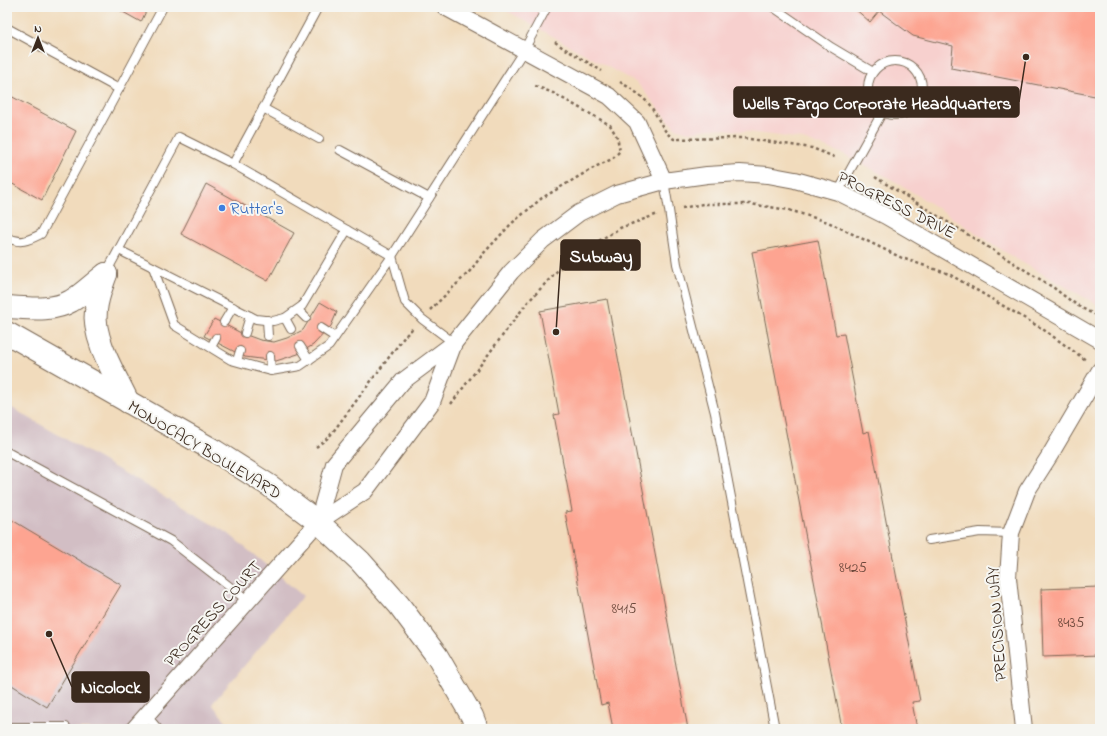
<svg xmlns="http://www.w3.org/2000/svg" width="1107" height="736" viewBox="0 0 1107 736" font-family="'Indie Flower',sans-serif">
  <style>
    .built { fill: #f7d0ce }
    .industrial { fill: #d2bec4 }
    .building { fill: #fda491 }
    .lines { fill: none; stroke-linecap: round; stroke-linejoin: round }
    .service-casing { stroke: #7b6855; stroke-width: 10 }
    .minor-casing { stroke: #7b6855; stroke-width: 18 }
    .secondary-casing { stroke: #7b6855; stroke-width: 24 }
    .path { stroke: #7b6855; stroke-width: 2.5; stroke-dasharray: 3 3; stroke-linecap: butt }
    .service { stroke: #fff; stroke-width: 8 }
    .minor { stroke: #fff; stroke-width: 16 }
    .secondary { stroke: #fff; stroke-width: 22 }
    .shop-dot { fill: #3f7fe0; stroke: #f6f6f2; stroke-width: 1.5 }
    .labels { text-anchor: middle; stroke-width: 4; stroke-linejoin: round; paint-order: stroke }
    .number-label { font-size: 15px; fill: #6c483b }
    .street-label { font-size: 17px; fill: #3b2a1e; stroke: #f6f6f2 }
    .shop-label { font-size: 17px; fill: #366cbe; stroke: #f6f6f2; text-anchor: start }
    .leader { fill: none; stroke: #3b2a1e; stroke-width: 1.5 }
    .callout-dot { fill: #3b2a1e; stroke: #f6f6f2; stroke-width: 1.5 }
    .callout { fill: #3b2a1e; stroke: #3b2a1e; stroke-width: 1.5 }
    .callout-label { font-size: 18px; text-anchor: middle; font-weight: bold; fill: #fff }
  </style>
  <rect width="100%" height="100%" fill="#f6f6f2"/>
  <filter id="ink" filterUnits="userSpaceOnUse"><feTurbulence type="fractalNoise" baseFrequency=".025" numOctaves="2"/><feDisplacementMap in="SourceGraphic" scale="8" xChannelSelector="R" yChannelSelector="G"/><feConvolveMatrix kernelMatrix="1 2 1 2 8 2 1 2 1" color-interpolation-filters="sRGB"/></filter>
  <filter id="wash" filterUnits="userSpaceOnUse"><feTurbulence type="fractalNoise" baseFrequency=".012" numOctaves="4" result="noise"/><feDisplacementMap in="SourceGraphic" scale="16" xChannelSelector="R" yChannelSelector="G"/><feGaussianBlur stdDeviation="0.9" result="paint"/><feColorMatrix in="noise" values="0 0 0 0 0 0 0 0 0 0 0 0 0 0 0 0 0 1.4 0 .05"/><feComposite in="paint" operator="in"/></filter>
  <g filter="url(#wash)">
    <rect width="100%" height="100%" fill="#f1dbbc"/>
    <polygon class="built" points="500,7 1100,7 1100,306 1016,259 900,184 844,154 803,139 718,128 689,132 675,128 637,83"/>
    <polygon class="industrial" points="7,405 229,534 303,596 212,704 232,729 7,729"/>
    <g id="blocks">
      <g class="building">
        <polygon points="114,7 148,7 141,22"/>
        <polygon points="853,7 1100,7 1100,97 951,68 953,46 913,36 879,11 870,22"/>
        <polygon points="7,94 76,131 42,200 7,181"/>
        <polygon points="206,184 294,233 268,281 181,234"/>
        <polygon points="818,240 836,335 844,334 863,433 869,431 920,701 912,702 917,729 842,729 752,252"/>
        <polygon points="607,299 688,729 613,729 608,703 601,705 565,512 572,511 554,415 559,414 540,311"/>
        <polygon points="320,302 337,312 331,326 313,345 298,354 276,361 245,357 204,336 214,319 241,333 260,340 274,342 287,338 303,330"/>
        <polygon points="7,517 121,585 47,707 7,682"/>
        <polygon points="1100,587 1100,655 1043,657 1041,589"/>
      </g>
    </g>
  </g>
  <g filter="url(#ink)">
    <use href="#blocks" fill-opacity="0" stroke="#7b6855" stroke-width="1"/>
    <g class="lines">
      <defs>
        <g id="service">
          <polyline points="773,7 831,47 873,72"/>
          <polyline points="7,28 119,89"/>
          <circle cx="895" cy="88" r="27"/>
          <polyline points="263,108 319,139"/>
          <polyline points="340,150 429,198"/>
          <polyline points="233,164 318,7"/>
          <polyline points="664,181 669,210 677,264 715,413 775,729"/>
          <polyline points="838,192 883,111"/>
          <path d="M 7,237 C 20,245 29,240 41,234 L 163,7"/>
          <polyline points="119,250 256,319 273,321 285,318 302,306 347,230"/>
          <polyline points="392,256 405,302 422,319 454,343"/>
          <polyline points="153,267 174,325 231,360 271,371 300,366 329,346 392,256"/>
          <polyline points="106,273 179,137 233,164 392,256 524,50 547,7"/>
          <polyline points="298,310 306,318"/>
          <polyline points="285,318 291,329"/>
          <polyline points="267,320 268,336"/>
          <polyline points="224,322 233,307"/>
          <polyline points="321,328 335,337"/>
          <polyline points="245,333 250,316"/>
          <polyline points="300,346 309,360"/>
          <polyline points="211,347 216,338"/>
          <polyline points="270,356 271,371"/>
          <polyline points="237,361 240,351"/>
          <polyline points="7,452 171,541 248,601"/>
          <polyline points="929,540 980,532 1011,533"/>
          <polyline points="146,715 158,729"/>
          <polyline points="7,727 66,727 67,729"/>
        </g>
        <g id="minor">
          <polyline points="445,7 609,96 637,122 664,181"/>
          <polyline points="318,522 334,464 403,381 454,343 511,272 543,240 579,213 617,194 664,181 707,175 740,173 768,175 795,180 838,192 886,216 1100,340"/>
          <polyline points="134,729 318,522 365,491 432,402 454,343"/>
          <polyline points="1024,729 1008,578 1011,533 1027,491 1050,455 1100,370"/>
        </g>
        <g id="secondary">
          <path d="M 106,274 C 102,286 97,298 96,310 C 92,339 116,376 128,402"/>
          <path d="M 7,307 C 28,308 52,312 71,301 C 82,295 95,282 106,274"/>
          <polyline points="7,333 215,451 270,486 318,522 360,561 399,605 437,656 472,716 477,729"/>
        </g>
      </defs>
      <use href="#service" class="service-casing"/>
      <use href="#minor" class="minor-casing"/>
      <use href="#secondary" class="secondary-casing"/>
      <g class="path">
        <polyline points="555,42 562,47 602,71"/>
        <path d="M 620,82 C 630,88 640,94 648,103 C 658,114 661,131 674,139 L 743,138 L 812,148 L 837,158"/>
        <path d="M 875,177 L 1054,288 C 1068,299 1083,311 1100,316"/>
        <polyline points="682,208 703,204 750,204 789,210 828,222 902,258 949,274 1041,328 1086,360"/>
        <polyline points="430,310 470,271 483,254 511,224 542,198 595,167 612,159 620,151 617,137 610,125 553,93 533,85"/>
        <polyline points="451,404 527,303 560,268 597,242 620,228 658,214"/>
        <polyline points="316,447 329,437 405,336 413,328"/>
      </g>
      <use href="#service" class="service"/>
      <use href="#minor" class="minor"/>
      <use href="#secondary" class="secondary"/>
    </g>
  </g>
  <circle class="shop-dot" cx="222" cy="208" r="4"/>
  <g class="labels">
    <g class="number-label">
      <text x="853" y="572">8425</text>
      <text x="624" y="613">8415</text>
      <text x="1071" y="627">8435</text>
    </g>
    <g class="street-label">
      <text transform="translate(897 204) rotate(27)" y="6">PROGRESS DRIVE</text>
      <text transform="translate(205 449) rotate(31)" y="6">MONOCACY BOULEVARD</text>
      <text transform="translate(212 613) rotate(-48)" y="6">PROGRESS COURT</text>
      <text transform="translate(996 624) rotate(-94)" y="6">PRECISION WAY</text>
    </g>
    <g class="shop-label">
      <text x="230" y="214">Rutter's</text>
    </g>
  </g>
  <path class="leader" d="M1026 57L1019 102M556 332L561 255M49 634L72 687"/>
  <g class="callout-dot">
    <circle cx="1026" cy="57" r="4"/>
    <circle cx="556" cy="332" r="4"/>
    <circle cx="49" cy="634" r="4"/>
  </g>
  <g class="callout">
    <rect x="734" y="87" width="285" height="30" rx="4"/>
    <rect x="561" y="240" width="79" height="30" rx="4"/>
    <rect x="72" y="672" width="77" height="30" rx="4"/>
  </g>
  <g class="callout-label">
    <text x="877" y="109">Wells Fargo Corporate Headquarters</text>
    <text x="601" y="262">Subway</text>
    <text x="111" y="693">Nicolock</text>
  </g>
  <rect width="1107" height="736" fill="none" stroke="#f6f6f2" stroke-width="24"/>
  <g transform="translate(38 38)" stroke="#f6f6f2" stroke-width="3" paint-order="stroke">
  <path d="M0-3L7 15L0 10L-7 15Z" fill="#3b2a1e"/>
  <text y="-6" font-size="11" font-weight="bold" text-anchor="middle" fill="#3b2a1e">N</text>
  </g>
</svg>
